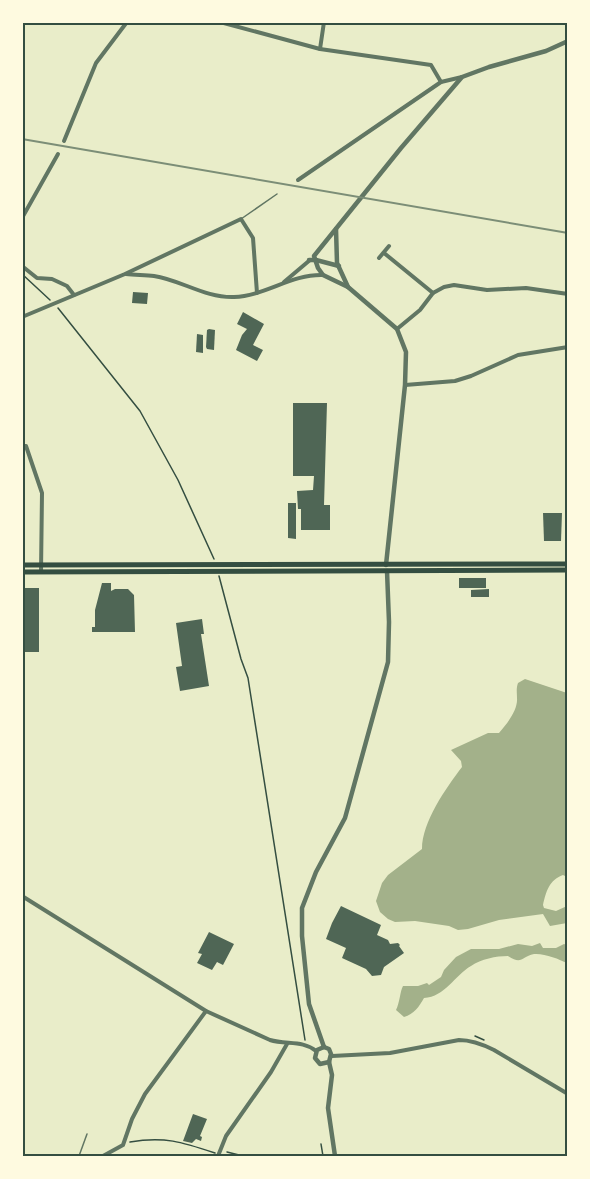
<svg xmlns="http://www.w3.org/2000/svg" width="590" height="1179" viewBox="0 0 590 1179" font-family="'Noto Serif',serif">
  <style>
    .water { fill: #a3b18a }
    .building { fill: #4f6655 }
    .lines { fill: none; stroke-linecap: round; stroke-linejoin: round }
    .path { stroke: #344e41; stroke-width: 1.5 }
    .service { stroke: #617663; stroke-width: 1.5 }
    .minor { stroke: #617663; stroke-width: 4 }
    .tertiary { stroke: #617663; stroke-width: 4.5 }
    .primary { stroke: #344e41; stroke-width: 5 }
    .rail { stroke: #7c8e77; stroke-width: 2 }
    .neatline { fill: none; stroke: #344e41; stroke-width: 2 }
  </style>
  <rect width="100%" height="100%" fill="#e9edc9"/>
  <g class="water">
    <path d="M 525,679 L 567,693 L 567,877 L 563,875 C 549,880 546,892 543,905 L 544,908 L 556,911 L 567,906 L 567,923 L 550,926 L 543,914 L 499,920 L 468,929 L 458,930 L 449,926 L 415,921 L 395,922 L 388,919 L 380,912 L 376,901 L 382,883 L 388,875 L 422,849 C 422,822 446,788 462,767 L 461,761 L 451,750 L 488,733 L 499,733 C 507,724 518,710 517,698 C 517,692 516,689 518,683 Z"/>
    <path d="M 540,943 L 543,948 L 556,948 L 564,944 L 567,945 L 567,963 C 559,959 544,953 534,954 C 521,957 522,965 508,956 C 496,956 481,959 471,966 C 455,975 445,997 424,998 C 419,1007 414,1014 404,1017 L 396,1010 C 400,1002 400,991 403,986 L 418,986 L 427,983 L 429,985 L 441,977 L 444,970 L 456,957 L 471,949 L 499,949 L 518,944 L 532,946 Z"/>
  </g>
  <g class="building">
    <polygon points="133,292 148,293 147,304 132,303"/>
    <polygon points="243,312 264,324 253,345 263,350 257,361 236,350 242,335 247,329 237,324"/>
    <polygon points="209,329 215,330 214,350 207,349 206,347 207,330"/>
    <polygon points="197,334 203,335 203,353 196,352"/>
    <polygon points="293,403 327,403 324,505 330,505 330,530 301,530 301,509 298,509 297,491 313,490 314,476 293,476"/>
    <polygon points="288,503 296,503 296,539 288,538"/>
    <polygon points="543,513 562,513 561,541 544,541"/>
    <rect x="459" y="578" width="27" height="10"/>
    <polygon points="102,583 111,583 111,591 115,589 128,589 134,595 135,632 92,632 92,627 95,627 95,610"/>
    <polygon points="24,588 39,588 39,652 22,652"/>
    <polygon points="489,589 489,597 471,597 471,590"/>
    <polygon points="202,619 204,634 201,634 209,686 180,691 176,667 182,666 176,623"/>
    <polygon points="341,906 381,925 377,935 388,940 390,944 398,943 400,945 399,946 404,953 384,967 381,975 372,976 366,969 342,958 346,948 326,939 332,923"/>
    <polygon points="209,932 234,944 223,965 217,962 212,970 197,963 202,954 198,953"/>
    <polygon points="193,1114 207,1119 200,1136 202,1137 201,1141 196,1139 192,1143 183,1141"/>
  </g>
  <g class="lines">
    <g class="path">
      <polyline points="22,274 50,300"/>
      <polyline points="58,308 140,411 178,480 214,559"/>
      <polyline points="219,576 241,659 248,678 305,1040"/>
      <polyline points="475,1036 484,1040"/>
      <path d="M 130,1142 C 164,1136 182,1142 215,1153"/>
      <polyline points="321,1144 323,1156"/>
      <polyline points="227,1152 243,1156"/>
    </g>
    <g class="service">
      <polyline points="241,219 277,194"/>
      <polyline points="79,1156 87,1134"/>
    </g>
    <g class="minor">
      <polyline points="220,22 320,49 431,65 441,82"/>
      <polyline points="320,49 324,22"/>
      <polyline points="64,141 96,63 127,22"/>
      <polyline points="298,180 441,82 462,77"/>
      <polyline points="22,218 58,154"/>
      <polyline points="384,253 433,293"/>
      <polyline points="379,258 389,246"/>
      <polyline points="22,266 37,278 52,279 67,286 74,295"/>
      <path d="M 126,274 C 135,275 145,275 154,276 C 181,280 205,298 234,297 C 265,296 291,274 323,275"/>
      <polyline points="284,282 310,260"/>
      <polyline points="22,317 125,274 241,219 253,238 257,293"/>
      <polyline points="397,329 420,310 433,293 444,287 454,285 487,290 526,288 568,294"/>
      <polyline points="405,385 455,381 471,376 518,355 568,347"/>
      <polyline points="22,446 26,446 42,493 41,572"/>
      <path d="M 22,896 L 206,1011 L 270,1040 C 286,1045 303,1040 316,1051"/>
      <path d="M 332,1056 L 390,1053 L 459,1040 C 472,1040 482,1044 494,1050 L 568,1094"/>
      <polyline points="103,1156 123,1145 132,1119 145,1094 206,1011"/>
      <polyline points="218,1156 226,1136 271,1072 287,1044"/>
    </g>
    <g class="tertiary">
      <polyline points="336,229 337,263 348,287"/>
      <polyline points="309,260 316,260 339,266"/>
      <polyline points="386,565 405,385 406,352 397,329 348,287 323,275 318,268 314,256 401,148 462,77 489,67 546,51 568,41"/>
      <polyline points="324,1047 309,1004 302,936 302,908 316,872 345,818 388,662 389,622 387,571"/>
      <polyline points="324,1047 317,1050 315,1058 320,1064 329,1062"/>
      <polyline points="324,1047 329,1049 331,1054 329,1062"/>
      <polyline points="329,1062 332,1075 328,1108 335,1156"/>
    </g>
    <g class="primary">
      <polyline points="22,565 568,564"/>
      <polyline points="22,572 568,570"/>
    </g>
    <polyline class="rail" points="22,139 568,233"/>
  </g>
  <rect width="590" height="1179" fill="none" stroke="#fefae0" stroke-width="48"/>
  <rect x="24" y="24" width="542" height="1131" class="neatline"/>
</svg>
